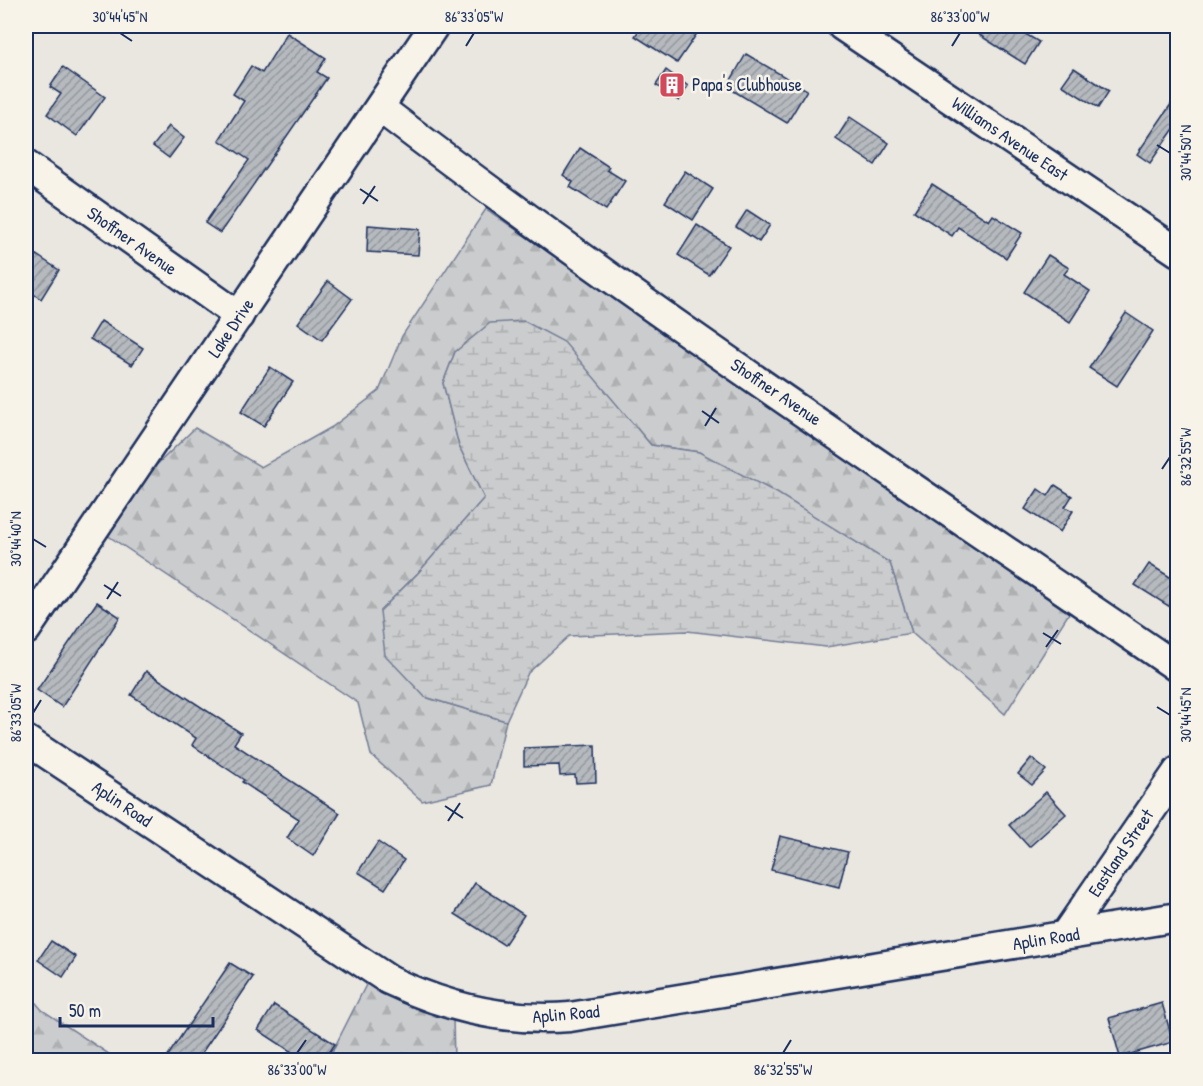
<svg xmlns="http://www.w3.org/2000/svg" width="1203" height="1086" viewBox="0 0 1203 1086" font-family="'Patrick Hand',sans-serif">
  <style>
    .forest { fill: url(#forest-firs); stroke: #737e96; stroke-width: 1.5 }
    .wetland { fill: url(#wetland-marsh); stroke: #737e96; stroke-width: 1.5 }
    .building { fill: url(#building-hatch); stroke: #1b2f5e; stroke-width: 1.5 }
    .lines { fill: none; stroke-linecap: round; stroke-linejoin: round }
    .minor-casing { stroke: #1b2f5e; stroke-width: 33 }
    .minor { stroke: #f7f3e8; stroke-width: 28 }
    .ticks { fill: none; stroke: #1b2f5e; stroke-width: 2 }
    .labels { text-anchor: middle; stroke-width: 5; stroke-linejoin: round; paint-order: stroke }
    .poi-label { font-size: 18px; fill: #1b2f5e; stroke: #f7f3e8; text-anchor: start }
    .street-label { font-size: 18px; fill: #1b2f5e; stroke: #f7f3e8 }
    .neatline { fill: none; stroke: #1b2f5e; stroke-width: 2 }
    .ticks-label { font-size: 15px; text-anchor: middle; fill: #1b2f5e }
  </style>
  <defs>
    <pattern id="forest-firs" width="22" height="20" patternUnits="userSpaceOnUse" patternTransform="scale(1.5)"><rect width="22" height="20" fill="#cbcccd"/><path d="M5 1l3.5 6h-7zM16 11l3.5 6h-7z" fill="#aeb0b2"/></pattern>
    <pattern id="wetland-marsh" width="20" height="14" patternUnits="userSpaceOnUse" patternTransform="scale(1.5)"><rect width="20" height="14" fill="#cbcccd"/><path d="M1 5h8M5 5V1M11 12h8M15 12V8" fill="none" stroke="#aeb0b2"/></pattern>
    <pattern id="building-hatch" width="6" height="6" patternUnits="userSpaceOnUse" patternTransform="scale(1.5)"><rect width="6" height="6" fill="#b6babf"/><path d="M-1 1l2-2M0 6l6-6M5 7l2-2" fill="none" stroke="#93989e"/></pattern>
  </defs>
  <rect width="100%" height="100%" fill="#eae7e0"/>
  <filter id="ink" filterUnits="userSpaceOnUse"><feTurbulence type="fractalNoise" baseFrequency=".0167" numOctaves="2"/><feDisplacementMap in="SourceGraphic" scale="12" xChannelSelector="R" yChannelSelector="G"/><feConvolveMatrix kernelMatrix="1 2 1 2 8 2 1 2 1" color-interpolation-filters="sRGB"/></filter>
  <g filter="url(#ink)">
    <g class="forest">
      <polygon points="486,209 1071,610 1005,714 912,633 890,563 699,452 651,445 612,400 455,352 443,383 459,446 484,498 418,573 380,611 425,697 506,721 491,785 422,801 371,755 358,703 107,535 140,481 195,428 261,467 332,427 379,391 402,336"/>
      <polygon points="368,981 453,1018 454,1060 328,1060"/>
      <polygon points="26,991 42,1010 118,1060 26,1060"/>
    </g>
    <polygon class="wetland" points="524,321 564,342 651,445 699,452 777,493 890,563 912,633 826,647 687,631 569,636 528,673 506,721 425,697 385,655 380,611 418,573 484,498 459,446 443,383 455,352 490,323"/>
    <g class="building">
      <polygon points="642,26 702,26 677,63 635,36"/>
      <polygon points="965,26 1012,26 1039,42 1025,64"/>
      <polygon points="287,33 326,58 317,72 327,78 220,233 205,223 249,160 219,140 244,101 233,94 251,66 262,73"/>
      <polygon points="746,54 807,90 787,123 727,87"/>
      <polygon points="63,67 105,97 77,136 47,114 61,94 50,87"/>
      <polygon points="1074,68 1109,91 1098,108 1062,85"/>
      <polygon points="666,70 688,86 679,101 656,85"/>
      <polygon points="1178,94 1178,123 1150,163 1137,154"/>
      <polygon points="850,117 889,143 875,165 836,139"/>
      <polygon points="169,126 184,138 169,158 153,146"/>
      <polygon points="580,148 609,167 607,170 625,181 606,210 570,187 573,182 563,175"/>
      <polygon points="685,171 713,189 693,220 665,202"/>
      <polygon points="932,184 989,221 993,215 1022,233 1006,258 958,227 952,236 914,211"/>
      <polygon points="747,210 770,225 759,242 736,227"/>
      <polygon points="368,225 420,229 418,255 367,252"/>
      <polygon points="697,225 729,246 709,275 678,255"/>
      <polygon points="26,248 59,270 41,299 26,289"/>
      <polygon points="1048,255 1069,268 1064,274 1090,291 1070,322 1024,292"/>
      <polygon points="328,281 352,299 322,340 298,323"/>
      <polygon points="1126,313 1153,331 1117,386 1089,368"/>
      <polygon points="101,321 143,348 132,365 90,339"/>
      <polygon points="270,367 293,382 264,426 241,412"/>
      <polygon points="1055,485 1072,496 1065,507 1073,511 1060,532 1025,509 1038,489 1048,496"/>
      <polygon points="1149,564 1178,582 1178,612 1135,585"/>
      <polygon points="97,602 120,617 62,707 37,690"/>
      <polygon points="146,671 241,733 234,744 340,813 313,856 287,838 299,819 242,782 244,780 192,745 196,738 131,695"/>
      <polygon points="595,745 596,782 576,783 575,775 560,776 559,765 524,766 524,748"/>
      <polygon points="1031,758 1046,770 1032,785 1018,774"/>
      <polygon points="1046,792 1066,814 1029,847 1009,825"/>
      <polygon points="780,836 848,852 839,887 771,870"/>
      <polygon points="378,842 404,860 385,889 358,872"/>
      <polygon points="475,883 524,915 504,945 455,914"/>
      <polygon points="51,941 76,957 63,977 38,960"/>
      <polygon points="230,963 253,977 197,1060 165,1060"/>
      <polygon points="1162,1003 1173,1042 1120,1057 1109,1018"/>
      <polygon points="274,1005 335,1044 324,1060 304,1060 258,1030"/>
    </g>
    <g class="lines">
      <defs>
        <g id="minor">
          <polyline points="842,26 1178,252"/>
          <path d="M 380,108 C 638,305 910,485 1178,668"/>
          <polyline points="26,165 239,316"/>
          <polyline points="26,630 434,26"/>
          <path d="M 26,740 L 389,980 C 447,1008 506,1022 570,1017 L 1178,917"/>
          <polyline points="1065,935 1178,771"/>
        </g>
      </defs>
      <use href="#minor" class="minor-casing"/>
      <use href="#minor" class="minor"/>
    </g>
  </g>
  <path class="ticks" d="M 120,33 L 132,41M 466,46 L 474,33M 952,46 L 960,33M 1157,145 L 1170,153M 360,189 L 378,201M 363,204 L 375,186M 702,411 L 719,423M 705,426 L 716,408M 1162,469 L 1170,457M 33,539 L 46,547M 104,585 L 121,596M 107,599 L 118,582M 1043,633 L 1061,644M 1046,647 L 1058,630M 1157,707 L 1170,715M 33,713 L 41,700M 445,806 L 463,818M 448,821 L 460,803M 297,1053 L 306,1040M 783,1053 L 791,1040"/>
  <defs>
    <symbol id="building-square" viewBox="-11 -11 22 22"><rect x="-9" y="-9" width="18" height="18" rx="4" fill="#d1495b" stroke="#f7f3e8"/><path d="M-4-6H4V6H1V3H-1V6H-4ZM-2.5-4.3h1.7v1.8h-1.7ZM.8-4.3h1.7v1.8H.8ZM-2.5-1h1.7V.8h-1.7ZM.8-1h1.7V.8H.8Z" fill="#fff"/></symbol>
  </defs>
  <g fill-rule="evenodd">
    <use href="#building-square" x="657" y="70" width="30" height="30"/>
  </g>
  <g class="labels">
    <g class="poi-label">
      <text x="692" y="91">Papa's Clubhouse</text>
    </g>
    <g class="street-label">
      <text transform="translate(1010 139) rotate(34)" y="6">Williams Avenue East</text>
      <text transform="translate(132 241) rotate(35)" y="6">Shoffner Avenue</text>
      <text transform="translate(231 328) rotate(-56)" y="6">Lake Drive</text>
      <text transform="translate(776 392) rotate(34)" y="6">Shoffner Avenue</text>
      <text transform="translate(122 804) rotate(34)" y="6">Aplin Road</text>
      <text transform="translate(1121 853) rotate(-56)" y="6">Eastland Street</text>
      <text transform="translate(1046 939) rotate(-9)" y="6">Aplin Road</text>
      <text transform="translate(566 1014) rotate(-5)" y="6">Aplin Road</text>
    </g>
  </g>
  <rect width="1203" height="1086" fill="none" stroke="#f7f3e8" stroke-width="66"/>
  <path d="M60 1017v9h153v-9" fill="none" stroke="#1b2f5e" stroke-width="3"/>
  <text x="69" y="1017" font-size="18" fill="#1b2f5e" stroke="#f7f3e8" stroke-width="4.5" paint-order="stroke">50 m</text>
  <rect x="33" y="33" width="1137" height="1020" class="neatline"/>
  <g class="ticks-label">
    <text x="120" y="22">30°44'45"N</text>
    <text x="474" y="22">86°33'05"W</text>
    <text x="960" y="22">86°33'00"W</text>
    <text transform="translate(1186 153) rotate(-90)" y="5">30°44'50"N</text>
    <text transform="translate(1186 457) rotate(-90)" y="5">86°32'55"W</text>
    <text transform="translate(16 539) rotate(-90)" y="5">30°44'40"N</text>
    <text transform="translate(16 713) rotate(-90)" y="5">86°33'05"W</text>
    <text transform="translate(1186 715) rotate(-90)" y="5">30°44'45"N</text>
    <text x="297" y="1075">86°33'00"W</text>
    <text x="783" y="1075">86°32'55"W</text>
  </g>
</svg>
